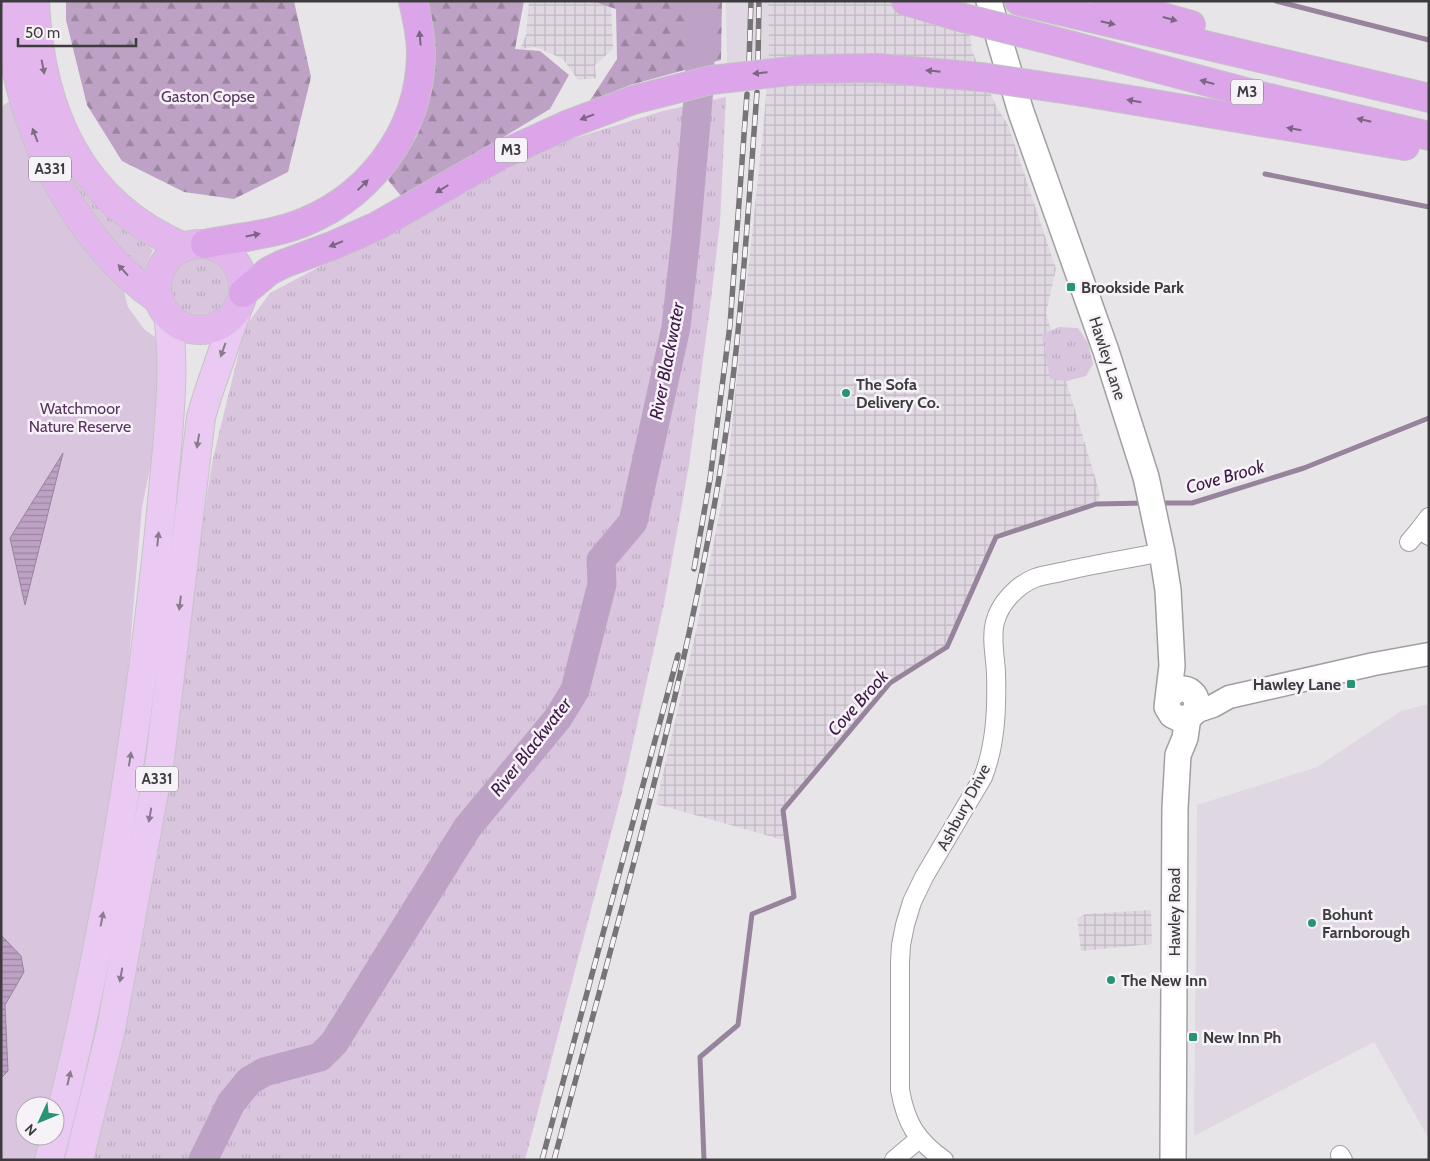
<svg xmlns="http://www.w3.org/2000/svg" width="1430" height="1161" viewBox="0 0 1430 1161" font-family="Cabin,sans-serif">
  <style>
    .built { fill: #dfd7e1 }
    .industrial { fill: url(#industrial-grid) }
    .grass { fill: url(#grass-tufts) }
    .forest { fill: url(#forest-firs) }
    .green { fill: #dac5df }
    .water { fill: url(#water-rules); stroke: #97839c }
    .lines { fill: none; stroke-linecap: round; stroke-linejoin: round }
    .stream { stroke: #97839c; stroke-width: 5 }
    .river { stroke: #bea2c5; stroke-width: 29 }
    .minor-casing { stroke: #a29fa3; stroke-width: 20 }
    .tertiary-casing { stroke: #a29fa3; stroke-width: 25 }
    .secondary-casing { stroke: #a29fa3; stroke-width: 28 }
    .primary-casing { stroke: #c4c4c5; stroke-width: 30 }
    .trunk-casing { stroke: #c4c4c5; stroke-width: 30 }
    .motorway-casing { stroke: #c4c4c5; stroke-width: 30 }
    .minor { stroke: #fff; stroke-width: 18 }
    .tertiary { stroke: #fff; stroke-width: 22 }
    .secondary { stroke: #fff; stroke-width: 25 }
    .primary { stroke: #eac9f2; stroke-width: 28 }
    .trunk { stroke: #e3b7ee; stroke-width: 28 }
    .motorway { stroke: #dca5e9; stroke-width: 28 }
    .rail-casing { stroke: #767477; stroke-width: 5.5 }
    .rail { stroke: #f6f2f7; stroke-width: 4; stroke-dasharray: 11; stroke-linecap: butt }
    .motorway-bridge-casing { stroke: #c4c4c5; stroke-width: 30; stroke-linecap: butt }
    .motorway-bridge { stroke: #dca5e9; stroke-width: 28 }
    .oneway { fill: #7c6582 }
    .oneway2 { fill: #7f6d84 }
    .oneway3 { fill: #8a7b8e }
    .poi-dot { fill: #269475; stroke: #f6f2f7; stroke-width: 2 }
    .labels { text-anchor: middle; stroke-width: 5; stroke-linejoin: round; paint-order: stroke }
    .shield { fill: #f6f2f7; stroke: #747275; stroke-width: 1 }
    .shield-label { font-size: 15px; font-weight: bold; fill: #3c3b3d }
    .park-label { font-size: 16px; fill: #593362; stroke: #f6f2f7 }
    .poi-label { font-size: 16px; font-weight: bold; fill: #3c3b3d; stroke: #f6f2f7; text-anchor: start }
    .street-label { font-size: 16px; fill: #3c3b3d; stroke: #f6f2f7 }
    .water-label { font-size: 18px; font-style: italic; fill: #3f1b48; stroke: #f6f2f7 }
  </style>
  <defs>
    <pattern id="industrial-grid" width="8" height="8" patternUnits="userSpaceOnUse" patternTransform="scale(1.25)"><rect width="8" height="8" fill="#dfd7e1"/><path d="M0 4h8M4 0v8" fill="none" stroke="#c0b9c2"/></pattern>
    <pattern id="grass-tufts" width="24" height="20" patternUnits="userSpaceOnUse" patternTransform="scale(1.25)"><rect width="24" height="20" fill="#dac5df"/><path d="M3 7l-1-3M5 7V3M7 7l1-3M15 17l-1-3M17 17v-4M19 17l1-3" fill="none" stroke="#bcaac0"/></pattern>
    <pattern id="forest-firs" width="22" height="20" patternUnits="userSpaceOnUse" patternTransform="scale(1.25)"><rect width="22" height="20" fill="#bea2c5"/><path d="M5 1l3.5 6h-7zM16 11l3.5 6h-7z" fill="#9c85a1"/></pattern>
    <pattern id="water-rules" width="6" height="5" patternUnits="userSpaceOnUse" patternTransform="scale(1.25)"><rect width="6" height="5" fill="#bea2c5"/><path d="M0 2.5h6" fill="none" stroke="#9c85a1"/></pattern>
  </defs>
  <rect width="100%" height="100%" fill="#e8e5e9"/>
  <g class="built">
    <polygon points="726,1 768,1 769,61 727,67"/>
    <polygon points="1429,704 1429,1139 1374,1042 1194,1136 1197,805 1317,767 1401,711"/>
  </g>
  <g class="industrial">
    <polygon points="529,1 589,1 611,5 613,49 595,65 596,78 578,80 563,59 536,47 520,49 526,35"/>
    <polygon points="768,1 967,1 972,51 996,106 1008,125 1056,269 1046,313 1100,494 1096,504 996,537 947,647 890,683 783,810 787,841 656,804 696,631 726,481 763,130 769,61"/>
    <polygon points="1151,910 1152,944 1081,951 1077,918 1086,914"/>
  </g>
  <g class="grass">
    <polygon points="726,97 720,223 711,299 689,465 664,604 622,792 525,1160 93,1160 133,989 176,745 201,533 213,458 245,327 270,293 546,147 663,111"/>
    <polygon points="42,130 113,218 153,250 141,276 74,192"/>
    <circle cx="199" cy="287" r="29"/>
    <polygon points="1059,327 1078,328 1088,343 1093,364 1086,376 1067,381 1050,379 1042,335"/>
  </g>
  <g class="forest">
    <polygon points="66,1 294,1 311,77 288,172 234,199 184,192 122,161 87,105 66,20"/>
    <polygon points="423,1 524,1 515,49 540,51 569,75 550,109 444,173 401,196 388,180 417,136 430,86"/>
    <polygon points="592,1 722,1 721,60 630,85 589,102 617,59 616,9"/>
  </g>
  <polygon class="green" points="11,100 25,146 50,190 122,283 128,307 144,329 159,340 159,426 142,507 121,751 55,1106 25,1106 25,1136 48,1136 43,1160 1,1160 1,107"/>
  <g class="water">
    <polygon points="63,453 25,605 10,538"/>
    <polygon points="1,935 21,956 24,972 5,1005 8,1071 1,1078"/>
  </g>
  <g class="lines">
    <g class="stream">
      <polyline points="1276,1 1429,40"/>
      <polyline points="1265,174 1429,207"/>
      <polyline points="1159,503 1192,503 1304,468 1429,418"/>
      <polyline points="704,1160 700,1057 738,1025 752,914 794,897 783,810 890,683 947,647 996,537 1096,504 1146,503"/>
    </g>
    <polyline class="river" points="203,1160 231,1103 249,1081 264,1072 320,1057 334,1043 467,828 558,718 575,690 602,584 601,560 633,522 676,327 686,236 699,88 702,1"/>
    <defs>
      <g id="minor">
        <polyline points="1429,517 1420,529 1429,536"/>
        <polyline points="1409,542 1420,529"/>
        <polyline points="1340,1155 1343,1160"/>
        <polyline points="894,1160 919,1139"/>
        <path d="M 944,1160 C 916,1140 906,1123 900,1090 L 900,962 L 901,945 L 905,925 L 912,902 L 924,877 L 983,777 C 996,744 997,707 996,672 C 995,656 991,637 995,622 C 1000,603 1017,585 1035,578 C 1043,575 1053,574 1061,572 C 1094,564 1129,559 1162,552"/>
      </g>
      <polyline id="tertiary" points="1195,712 1213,706 1229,697 1374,664 1429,654"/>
      <g id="secondary">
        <path d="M 989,1 L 1000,42 L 1021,112 L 1106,351 L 1146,477 L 1162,552 L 1168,590 L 1172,666 L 1167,707 L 1172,715 L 1180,719 C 1204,718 1201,686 1178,689 L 1169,696"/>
        <polyline points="1173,1160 1175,808 1178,755 1185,738 1188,717"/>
      </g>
      <g id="primary">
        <path d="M 49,1160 C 100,966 133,767 155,568 C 160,528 163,488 167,448 C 171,400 174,363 168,315"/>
        <polyline points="79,1160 111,1029 160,759 201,417 208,394 238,307"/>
      </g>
      <g id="trunk">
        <path d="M 8,1 C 11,112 68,237 160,301"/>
        <path d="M 35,1 C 40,110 79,203 184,247"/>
        <circle cx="200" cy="287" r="43"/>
      </g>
      <g id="motorway">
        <polyline points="906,1 956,16"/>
        <polyline points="1019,1 1429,98"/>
        <polyline points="1106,1 1191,25"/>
        <polyline points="1066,44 1257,95 1429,136"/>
        <polyline points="809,69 878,68 981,77"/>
        <polyline points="1083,92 1405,146"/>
        <path d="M 205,244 C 233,238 263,236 291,227 C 366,202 420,134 421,54 C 421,36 417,18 413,1"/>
        <polyline points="243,293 269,271 283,264 334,245 377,226 501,155 569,124 633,100"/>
      </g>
    </defs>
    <use href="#minor" class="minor-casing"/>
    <use href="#tertiary" class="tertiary-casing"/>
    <use href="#secondary" class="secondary-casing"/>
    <use href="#primary" class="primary-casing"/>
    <use href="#trunk" class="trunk-casing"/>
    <use href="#motorway" class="motorway-casing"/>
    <use href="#minor" class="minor"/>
    <use href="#tertiary" class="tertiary"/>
    <use href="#secondary" class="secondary"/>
    <use href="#primary" class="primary"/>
    <use href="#trunk" class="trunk"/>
    <use href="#motorway" class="motorway"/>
    <defs>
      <g id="rail">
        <polyline points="758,62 759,1"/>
        <polyline points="749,63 751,1"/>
        <polyline points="694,569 710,479 730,325 747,94"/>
        <polyline points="542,1160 678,655"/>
        <path d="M 554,1160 C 614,936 679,713 718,484 C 740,355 747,223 757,92"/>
      </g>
    </defs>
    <use href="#rail" class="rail-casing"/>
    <use href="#rail" class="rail"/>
    <defs>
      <g id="motorway-bridge">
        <polyline points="956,16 1066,44"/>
        <polyline points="981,77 1083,92"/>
        <polyline points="633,100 711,80 809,69"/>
      </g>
    </defs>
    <use href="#motorway-bridge" class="motorway-bridge-casing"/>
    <use href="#motorway-bridge" class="motorway-bridge"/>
  </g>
  <defs><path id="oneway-solid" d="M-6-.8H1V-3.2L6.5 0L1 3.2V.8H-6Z" transform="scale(1.25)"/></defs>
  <g class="oneway">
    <use href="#oneway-solid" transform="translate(1170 19) rotate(15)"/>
    <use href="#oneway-solid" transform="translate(1108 23) rotate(13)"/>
    <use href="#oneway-solid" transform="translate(420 38) rotate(-95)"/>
    <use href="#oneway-solid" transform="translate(933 71) rotate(-174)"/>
    <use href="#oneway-solid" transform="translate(760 73) rotate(174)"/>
    <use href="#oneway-solid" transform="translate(1207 82) rotate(-165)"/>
    <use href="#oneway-solid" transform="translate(1134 101) rotate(-170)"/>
    <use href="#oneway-solid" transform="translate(587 117) rotate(159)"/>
    <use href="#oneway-solid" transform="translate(1364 120) rotate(-167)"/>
    <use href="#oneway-solid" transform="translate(1294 129) rotate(-170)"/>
    <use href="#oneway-solid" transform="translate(363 185) rotate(-44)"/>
    <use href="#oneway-solid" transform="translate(442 189) rotate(148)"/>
    <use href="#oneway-solid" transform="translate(253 235) rotate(-11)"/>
    <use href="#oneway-solid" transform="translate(336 244) rotate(158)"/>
  </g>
  <g class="oneway2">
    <use href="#oneway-solid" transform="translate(43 67) rotate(79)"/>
    <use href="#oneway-solid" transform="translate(35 135) rotate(-111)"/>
    <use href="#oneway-solid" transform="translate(123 270) rotate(-132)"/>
  </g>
  <g class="oneway3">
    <use href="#oneway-solid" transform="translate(223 350) rotate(110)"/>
    <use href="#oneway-solid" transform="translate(198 441) rotate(99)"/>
    <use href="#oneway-solid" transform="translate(158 539) rotate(-84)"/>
    <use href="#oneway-solid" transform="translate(180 603) rotate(97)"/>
    <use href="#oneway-solid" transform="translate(130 759) rotate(-81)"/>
    <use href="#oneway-solid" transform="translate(150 815) rotate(100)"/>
    <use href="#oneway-solid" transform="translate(102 919) rotate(-79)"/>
    <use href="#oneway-solid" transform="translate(121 975) rotate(100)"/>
    <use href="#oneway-solid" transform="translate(69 1078) rotate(-77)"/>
  </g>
  <g class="poi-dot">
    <rect x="1066" y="282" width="10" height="10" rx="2.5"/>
    <circle cx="846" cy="393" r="5"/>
    <rect x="1346" y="679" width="10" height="10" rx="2.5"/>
    <circle cx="1312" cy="923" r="5"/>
    <circle cx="1111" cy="980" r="5"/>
    <rect x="1188" y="1032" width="10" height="10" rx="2.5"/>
  </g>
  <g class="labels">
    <g class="shield">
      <rect x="1231" y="79.5" width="32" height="25" rx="4"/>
      <rect x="495" y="137.5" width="32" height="25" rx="4"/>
      <rect x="29" y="156.5" width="42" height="25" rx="4"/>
      <rect x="136" y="766.5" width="42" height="25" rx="4"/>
    </g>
    <g class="shield-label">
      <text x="1247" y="97">M3</text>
      <text x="511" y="155">M3</text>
      <text x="50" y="174">A331</text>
      <text x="157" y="784">A331</text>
    </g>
    <g class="park-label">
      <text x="208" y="102">Gaston Copse</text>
      <text x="80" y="414">Watchmoor<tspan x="80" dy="18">Nature Reserve</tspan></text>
    </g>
    <g class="poi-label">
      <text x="1081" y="293">Brookside Park</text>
      <text x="856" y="390">The Sofa<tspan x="856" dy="18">Delivery Co.</tspan></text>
      <text x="1341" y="690" text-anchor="end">Hawley Lane</text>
      <text x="1322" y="920">Bohunt<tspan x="1322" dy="18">Farnborough</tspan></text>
      <text x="1121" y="986">The New Inn</text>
      <text x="1203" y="1043">New Inn Ph</text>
    </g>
    <g class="street-label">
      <text transform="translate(1108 358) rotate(72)" y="6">Hawley Lane</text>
      <text transform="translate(963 807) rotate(-62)" y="6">Ashbury Drive</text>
      <text transform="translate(1174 912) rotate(-90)" y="6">Hawley Road</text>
    </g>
    <g class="water-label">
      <text transform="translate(667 361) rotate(-79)" y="6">River Blackwater</text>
      <text transform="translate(1225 477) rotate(-16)" y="6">Cove Brook</text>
      <text transform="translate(858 703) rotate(-48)" y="6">Cove Brook</text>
      <text transform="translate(531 747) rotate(-52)" y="6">River Blackwater</text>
    </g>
  </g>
  <rect width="1430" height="1161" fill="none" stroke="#3c3b3d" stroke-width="5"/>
  <g transform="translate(40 1121) rotate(226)"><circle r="24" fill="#f6f2f7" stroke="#aca9ad"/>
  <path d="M0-4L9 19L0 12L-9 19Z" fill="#269475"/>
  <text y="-8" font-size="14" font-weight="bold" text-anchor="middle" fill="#3c3b3d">N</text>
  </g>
  <path d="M18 38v8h118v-8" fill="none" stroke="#3c3b3d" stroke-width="2.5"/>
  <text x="25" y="38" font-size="15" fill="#3c3b3d" stroke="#f6f2f7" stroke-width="4" paint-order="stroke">50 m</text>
</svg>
